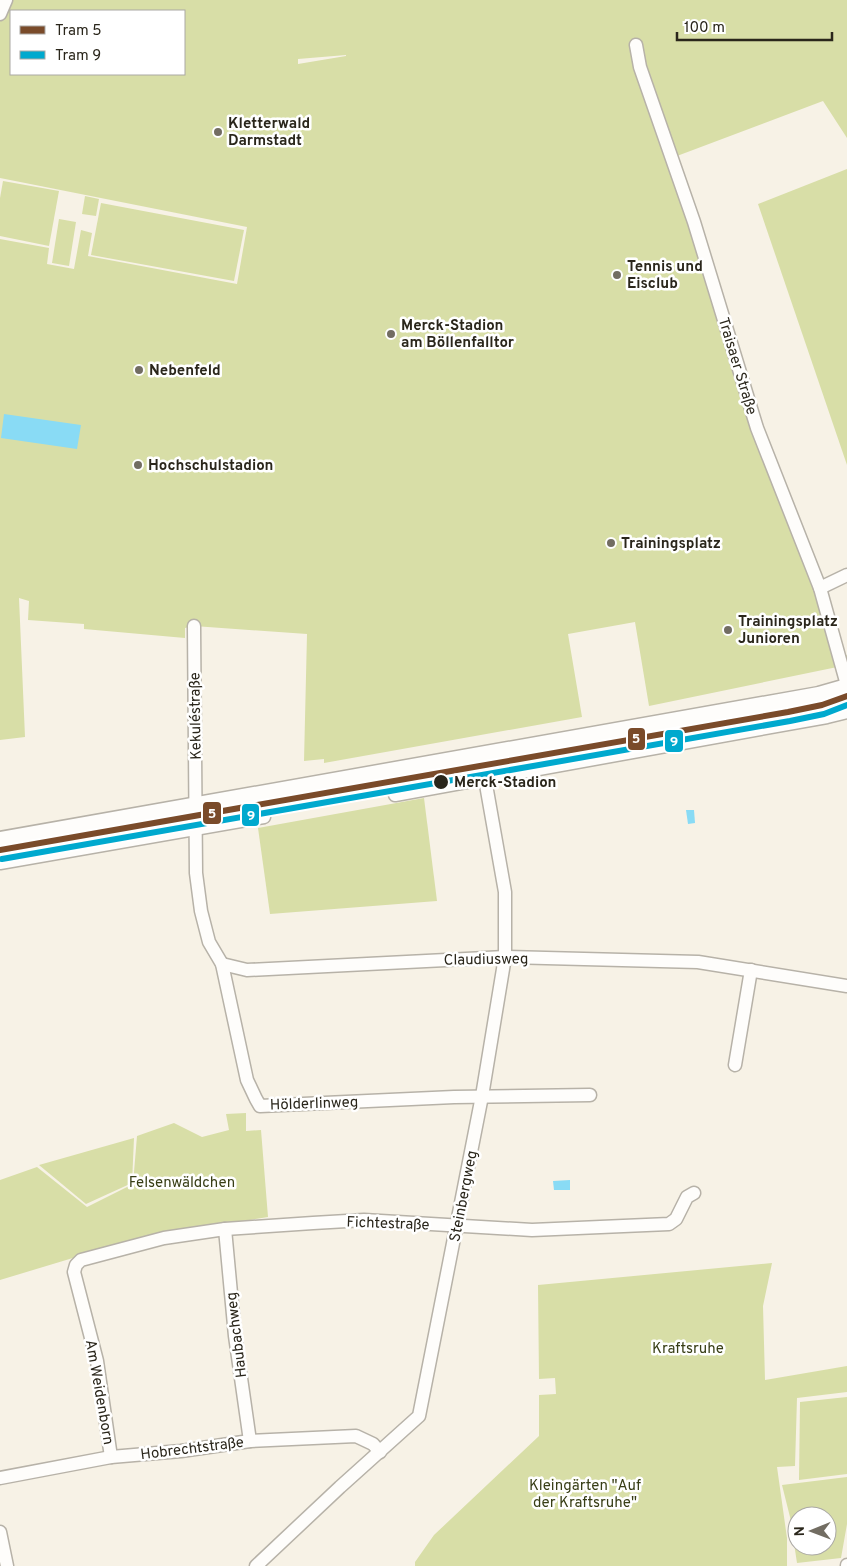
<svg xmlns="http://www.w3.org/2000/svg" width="847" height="1566" viewBox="0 0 847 1566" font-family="Overpass,sans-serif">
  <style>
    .green { fill: #d8dea7; fill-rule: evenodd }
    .water { fill: #89dbf5 }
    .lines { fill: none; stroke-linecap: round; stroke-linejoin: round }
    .minor-casing { stroke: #b7b2a8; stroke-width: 15 }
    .major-casing { stroke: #b7b2a8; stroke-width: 19 }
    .minor { stroke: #fefdfb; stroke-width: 12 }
    .major { stroke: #fefdfb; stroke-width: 16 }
    .tram-1-casing { stroke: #fff; stroke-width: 10 }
    .tram-2-casing { stroke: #fff; stroke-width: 10 }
    .tram-1 { stroke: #7a4b2a; stroke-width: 6 }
    .tram-2 { stroke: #00a9ce; stroke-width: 6 }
    .poi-dot { fill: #726d62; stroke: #fff; stroke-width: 2 }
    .stop-dot { fill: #2a261b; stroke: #fff; stroke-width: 2 }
    .labels { text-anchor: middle; stroke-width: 5; stroke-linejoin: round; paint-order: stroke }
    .poi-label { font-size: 15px; font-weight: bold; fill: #2a261b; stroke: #fff; text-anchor: start }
    .street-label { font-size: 15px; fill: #2a261b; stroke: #fff }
    .stop-label { font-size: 15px; font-weight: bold; fill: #2a261b; stroke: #fff; text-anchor: start }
    .park-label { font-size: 15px; fill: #383e16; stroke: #fff }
    .line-badge { stroke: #fff; stroke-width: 2 }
    .badge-label { font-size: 14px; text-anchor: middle; font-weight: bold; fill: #fff }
  </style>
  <rect width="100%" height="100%" fill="#f7f2e6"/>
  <g class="green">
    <path d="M 0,0 L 847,0 L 847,138 L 823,101 L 669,159 L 820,588 L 843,657 L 847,655 L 847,665 L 649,706 L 635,622 L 568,634 L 582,717 L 324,763 L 324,759 L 304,761 L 307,634 L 194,626 L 185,628 L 185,638 L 84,629 L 84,624 L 28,620 L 29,601 L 19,598 L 25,737 L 0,740 L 0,239 L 49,248 L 47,264 L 74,269 L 81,230 L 92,233 L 88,256 L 237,284 L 247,227 L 0,178 ZM 11,11 L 184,11 L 184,74 L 11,74 ZM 346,55 L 346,56 L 298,64 L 298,59 Z"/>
    <polygon points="847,169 847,465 758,204"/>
    <polygon points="3,181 59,191 49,246 0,236 0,198"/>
    <polygon points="85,196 99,199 96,216 82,214"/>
    <polygon points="101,203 244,230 234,281 91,255"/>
    <polygon points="59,219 76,222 69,266 52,263"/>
    <polygon points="424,798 437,901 270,914 258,828"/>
    <polygon points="246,1113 246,1131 261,1130 268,1217 197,1229 96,1251 0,1280 0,1180 37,1167 87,1207 133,1184 137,1136 174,1123 202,1137 229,1130 226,1114"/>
    <polygon points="134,1138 132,1183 86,1204 39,1165"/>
    <polygon points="772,1263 763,1306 765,1380 847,1366 847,1392 797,1398 795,1466 777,1467 787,1538 787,1566 415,1566 415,1562 434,1535 539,1436 539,1395 556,1394 555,1378 539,1379 538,1285"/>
    <polygon points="847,1397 847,1474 799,1480 800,1402"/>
    <path d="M 847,1477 L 847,1524 L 841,1558 L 797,1563 L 790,1517 L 782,1485 ZM 797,1516 L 827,1516 L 827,1546 L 797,1546 Z"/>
  </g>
  <g class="water">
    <polygon points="4,414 81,425 77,449 1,438"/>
    <polygon points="686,810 694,810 695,823 688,824"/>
    <polygon points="570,1180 570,1190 554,1190 553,1181"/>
  </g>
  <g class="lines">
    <defs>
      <g id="minor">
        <polyline points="0,14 6,0"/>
        <polyline points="636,45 640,67 694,222 757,428 820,588 847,685"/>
        <polyline points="820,588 847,575"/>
        <polyline points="194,626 196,873 201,911 209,942 222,964 247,1080 256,1099 260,1106 454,1097 590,1095"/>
        <polyline points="395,795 827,717 847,712"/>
        <polyline points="0,863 264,817"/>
        <polyline points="222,964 247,970 505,957 698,962 847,986"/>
        <polyline points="735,1065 751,970"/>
        <polyline points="225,1229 235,1336 250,1441"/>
        <polyline points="111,1457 97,1361 74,1272 76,1265 81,1260 164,1238 225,1229 313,1223 364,1220 532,1230 669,1224 676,1219 687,1197 694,1193"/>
        <polyline points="0,1478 111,1457 181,1451 250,1441 356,1436 373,1444 380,1452"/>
        <polyline points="0,1532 7,1566"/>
        <polyline points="256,1566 340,1487 419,1416 482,1096 505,957 505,892 485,779 482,755"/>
        <polyline points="847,1566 847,1565"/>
      </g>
      <polyline id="major" points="0,840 819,695 847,687"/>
    </defs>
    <use href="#minor" class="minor-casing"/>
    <use href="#major" class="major-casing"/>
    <use href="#minor" class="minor"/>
    <use href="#major" class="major"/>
    <defs>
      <polyline id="tram-1" points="0,850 788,712 822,705 847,696"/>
      <polyline id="tram-2" points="2,859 790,721 824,714 847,705"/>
    </defs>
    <use href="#tram-1" class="tram-1-casing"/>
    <use href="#tram-2" class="tram-2-casing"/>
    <use href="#tram-1" class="tram-1"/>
    <use href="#tram-2" class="tram-2"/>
  </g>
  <g class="poi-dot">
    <circle cx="218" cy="132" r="5"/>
    <circle cx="617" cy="275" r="5"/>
    <circle cx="391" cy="334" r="5"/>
    <circle cx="139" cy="370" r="5"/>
    <circle cx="138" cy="465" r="5"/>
    <circle cx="611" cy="543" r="5"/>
    <circle cx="728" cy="630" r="5"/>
  </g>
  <circle class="stop-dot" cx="441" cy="782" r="8"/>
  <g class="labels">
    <g class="poi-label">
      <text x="228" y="128">Kletterwald<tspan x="228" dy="17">Darmstadt</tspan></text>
      <text x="627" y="271">Tennis und<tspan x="627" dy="17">Eisclub</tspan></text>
      <text x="401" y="330">Merck-Stadion<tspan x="401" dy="17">am Böllenfalltor</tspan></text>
      <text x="149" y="375">Nebenfeld</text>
      <text x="148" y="470">Hochschulstadion</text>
      <text x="621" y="548">Trainingsplatz</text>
      <text x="738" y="626">Trainingsplatz<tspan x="738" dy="17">Junioren</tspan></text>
    </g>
    <g class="street-label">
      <text transform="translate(738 366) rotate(73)" y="5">Traisaer Straße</text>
      <text transform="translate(195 716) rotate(-91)" y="5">Kekuléstraße</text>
      <text transform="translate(486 959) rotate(-1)" y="5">Claudiusweg</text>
      <text transform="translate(314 1103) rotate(-2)" y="5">Hölderlinweg</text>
      <text transform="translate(463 1196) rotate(-79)" y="5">Steinbergweg</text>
      <text transform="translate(388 1223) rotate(2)" y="5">Fichtestraße</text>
      <text transform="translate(236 1335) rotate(-97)" y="5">Haubachweg</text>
      <text transform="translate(100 1392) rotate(80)" y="5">Am Weidenborn</text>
      <text transform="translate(192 1448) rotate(-7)" y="5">Hobrechtstraße</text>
    </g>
    <g class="stop-label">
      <text x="454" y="787">Merck-Stadion</text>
    </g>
    <g class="park-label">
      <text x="182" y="1187">Felsenwäldchen</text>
      <text x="688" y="1353">Kraftsruhe</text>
      <text x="585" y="1490">Kleingärten "Auf<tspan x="585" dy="17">der Kraftsruhe"</tspan></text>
    </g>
  </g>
  <g class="line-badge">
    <rect x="627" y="727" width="19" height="24" rx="5" fill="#7a4b2a"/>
    <rect x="664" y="729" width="20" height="24" rx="5" fill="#00a9ce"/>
    <rect x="202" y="801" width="20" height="24" rx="5" fill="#7a4b2a"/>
    <rect x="241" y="803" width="19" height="24" rx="5" fill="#00a9ce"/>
  </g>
  <g class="badge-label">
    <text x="636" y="743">5</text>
    <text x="674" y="746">9</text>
    <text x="212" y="818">5</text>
    <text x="251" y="820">9</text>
  </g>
  <rect x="10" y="10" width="175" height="65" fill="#ffffff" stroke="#aaa8a4"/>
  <rect x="20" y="26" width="25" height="8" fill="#7a4b2a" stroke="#aaa8a4"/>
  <text x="55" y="35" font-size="15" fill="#2a261b">Tram 5</text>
  <rect x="20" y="51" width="25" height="8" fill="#00a9ce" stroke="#aaa8a4"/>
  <text x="55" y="60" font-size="15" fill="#2a261b">Tram 9</text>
  <g transform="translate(812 1531) rotate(269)"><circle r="24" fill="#ffffff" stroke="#aaa8a4"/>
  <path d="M0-4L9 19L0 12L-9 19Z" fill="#726d62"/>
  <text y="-8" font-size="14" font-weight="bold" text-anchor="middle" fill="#2a261b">N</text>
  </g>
  <path d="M677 32v8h155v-8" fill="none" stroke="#2a261b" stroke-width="2.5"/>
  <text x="684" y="32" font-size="15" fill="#2a261b" stroke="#ffffff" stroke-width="4" paint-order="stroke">100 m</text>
</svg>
